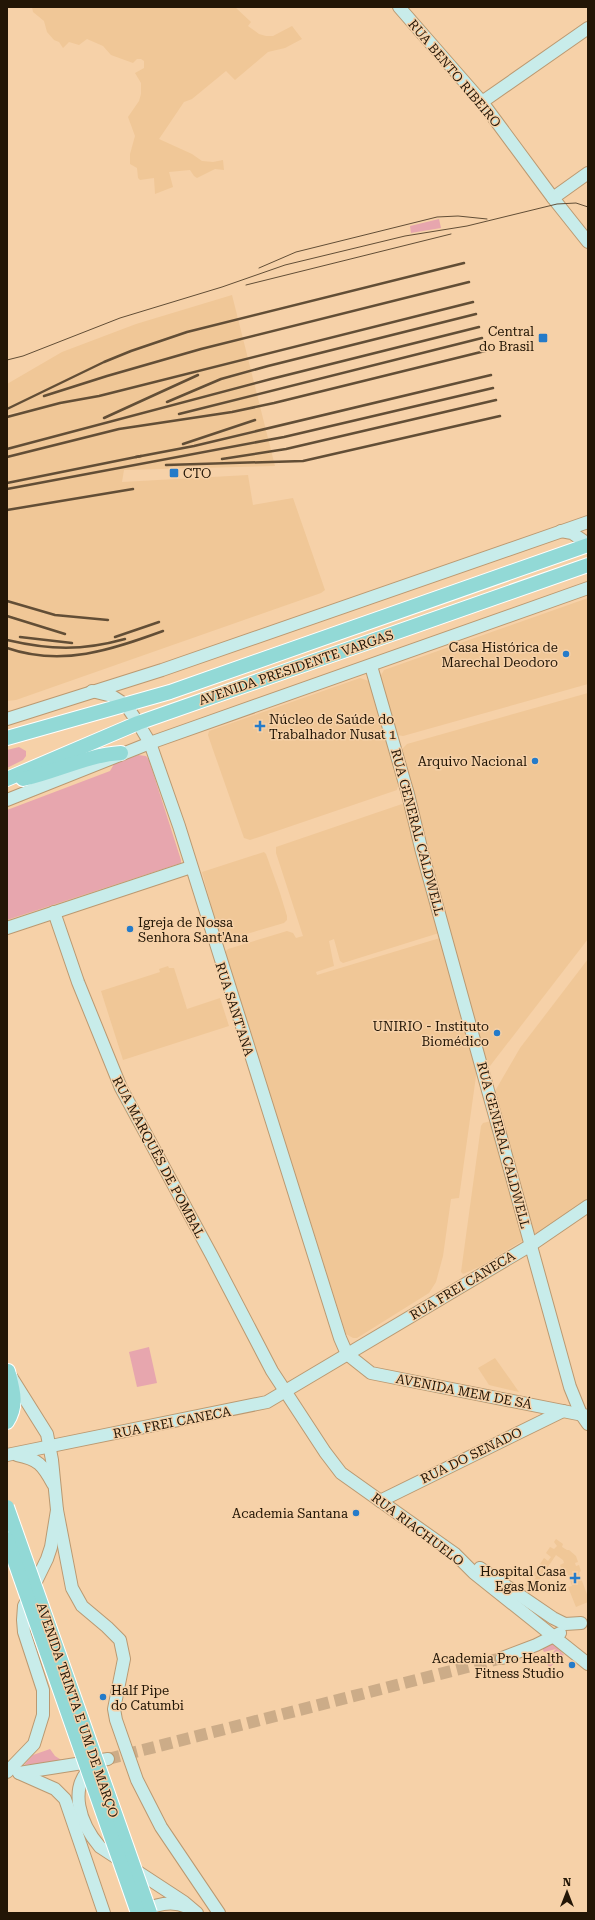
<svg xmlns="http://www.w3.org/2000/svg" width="595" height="1920" viewBox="0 0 595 1920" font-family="'Roboto Serif',serif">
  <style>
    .built { fill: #f0c797 }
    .green { fill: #e7a6ae }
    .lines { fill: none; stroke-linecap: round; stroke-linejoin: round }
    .secondary-tunnel { stroke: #ccac88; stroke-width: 12; stroke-dasharray: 12 6; stroke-linecap: butt }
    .secondary-casing { stroke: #bb9971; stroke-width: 14 }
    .primary-casing { stroke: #fff; stroke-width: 16 }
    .secondary { stroke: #c8ecea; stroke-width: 12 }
    .primary { stroke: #92d9d6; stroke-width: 14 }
    .tram { stroke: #624e36; stroke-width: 1 }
    .rail { stroke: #624e36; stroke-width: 2.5 }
    .primary-bridge-casing { stroke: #fff; stroke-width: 16; stroke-linecap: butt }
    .primary-bridge { stroke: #92d9d6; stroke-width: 14 }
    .poi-dot { fill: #257bc9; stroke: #f6d1a8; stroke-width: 1.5 }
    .labels { text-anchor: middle; stroke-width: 3; stroke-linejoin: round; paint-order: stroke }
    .street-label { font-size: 13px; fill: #231606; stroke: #f6d1a8 }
    .poi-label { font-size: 13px; fill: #231606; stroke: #f6d1a8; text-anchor: end }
  </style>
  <rect width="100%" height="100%" fill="#f6d1a8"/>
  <g class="built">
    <polygon points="32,7 235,7 251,22 248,26 259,34 266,36 273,36 292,26 302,39 285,48 268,52 235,80 226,71 192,99 184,102 159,139 192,154 202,161 213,162 223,160 224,170 215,169 197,178 194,176 190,170 169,172 173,187 155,194 154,178 140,180 138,178 137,168 130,164 130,154 135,136 128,117 139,101 141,94 141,83 135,73 144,68 144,61 141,59 137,59 133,63 111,55 103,46 87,39 79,45 69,42 63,48 59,42 54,40 47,32 44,21 33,12"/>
    <polygon points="232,295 275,466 124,470 122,482 248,475 253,505 293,498 325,590 321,593 110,667 16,700 7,701 7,415 33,409 7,414 7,384 62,352 136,324"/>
    <polygon points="588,598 588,684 403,736 397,735 380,677 384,670"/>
    <polygon points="360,678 369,681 399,782 397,790 250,840 244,838 211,744 208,735 209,731"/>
    <polygon points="588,693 588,939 490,1066 487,1065 465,987 401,750 407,744"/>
    <polygon points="402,804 406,807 439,933 343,963 340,961 334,939 329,941 334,966 316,972 317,975 440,938 477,1069 459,1198 451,1199 443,1256 436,1282 429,1293 357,1338 353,1338 346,1334 225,952 228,949 287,931 293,933 296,938 303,936 276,853 276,847"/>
    <polygon points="264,852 266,854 280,893 287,916 287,920 284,923 222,941 220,938 202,872"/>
    <polygon points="588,959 588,1198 539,1233 535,1233 532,1231 495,1096 495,1091 520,1048"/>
    <polygon points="168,966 169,968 174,968 187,1009 220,998 229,1026 123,1060 101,991 160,972 159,969"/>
    <polygon points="491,1121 524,1240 479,1267 463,1274 461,1272 481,1126 483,1123"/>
    <polygon points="495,1358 500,1365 519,1392 489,1385 478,1368"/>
    <polygon points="556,1539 563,1544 562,1547 567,1550 569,1550 576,1556 578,1562 575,1563 576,1566 579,1565 581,1571 579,1573 588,1597 588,1602 576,1607 568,1587 572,1586 567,1572 563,1573 560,1565 564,1563 563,1560 556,1555 532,1590 525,1585 529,1579 533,1582 536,1577 533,1575 537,1568 541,1570 543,1566 540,1564 544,1558 548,1561 551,1557 546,1553 550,1547 554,1549 557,1546 554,1542"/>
  </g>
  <g class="green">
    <polygon points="439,219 441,228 411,233 410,226"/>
    <polygon points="19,747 26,751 26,756 23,760 7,768 7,750"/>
    <polygon points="138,755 146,756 149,760 181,860 181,863 7,920 7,810 110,771 114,764"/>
    <polygon points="149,1347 157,1383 137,1387 129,1352"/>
    <polygon points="550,1640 564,1655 550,1667 544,1662 556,1649 544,1652 540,1644"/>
    <polygon points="50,1749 55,1756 63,1761 24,1765 33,1755"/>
  </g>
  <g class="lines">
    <polyline class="secondary-tunnel" points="108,1759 502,1658"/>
    <defs>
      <g id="secondary">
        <polyline points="399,7 482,102 553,198 588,242"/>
        <polyline points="482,102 588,28"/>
        <polyline points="553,198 588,173"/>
        <polyline points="561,531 572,533 588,544"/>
        <polyline points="371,666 408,794 422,852 570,1387 581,1414 588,1424"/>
        <polyline points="92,691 112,696 126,705 138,723 150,743 179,826 340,1338 347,1354 371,1373 588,1416"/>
        <polyline points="7,719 162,670 588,522"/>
        <polyline points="7,800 150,743 588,588"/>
        <polyline points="54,912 78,982 121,1088 212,1256 272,1371 325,1452 341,1473 455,1554 474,1573 588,1664"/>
        <polyline points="7,928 191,867"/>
        <polyline points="7,1455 267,1402 531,1245 588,1206"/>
        <path d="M 17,1455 C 38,1459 43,1465 53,1484"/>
        <polyline points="380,1501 563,1411"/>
        <polyline points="57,1510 72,1588 82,1606 107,1627 120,1640 124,1659 114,1709 116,1720 137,1780 161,1827 219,1913"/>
        <polyline points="480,1568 553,1618 565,1624 581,1623"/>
        <polyline points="502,1658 536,1645 560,1633"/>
        <path d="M 94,1765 C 66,1787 81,1825 100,1847 L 184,1902 L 197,1913"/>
        <polyline points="7,1772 34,1744 43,1715 43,1690 24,1632 23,1620 24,1606 47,1559 51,1547 57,1510 52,1460 47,1434 10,1375"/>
        <polyline points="19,1773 55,1789 65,1799 104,1913"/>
        <polyline points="19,1773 108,1759"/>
        <path d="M 141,1912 C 156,1904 171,1900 187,1907"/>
      </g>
      <g id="primary">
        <polyline points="7,738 170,692 588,545"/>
        <polyline points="7,779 138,723 588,565"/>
        <path d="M 23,779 C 56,772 87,755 121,753"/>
        <path d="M 7,1422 C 18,1405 13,1390 8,1371"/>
      </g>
    </defs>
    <use href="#secondary" class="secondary-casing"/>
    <use href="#primary" class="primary-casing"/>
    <use href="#secondary" class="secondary"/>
    <use href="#primary" class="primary"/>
    <g class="tram">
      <polyline points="259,268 296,252 437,217 458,216 487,219"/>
      <polyline points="246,285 451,234"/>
      <polyline points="7,360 23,356 120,318 222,287 285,265 405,236 467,226 557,204 576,203 588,207"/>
    </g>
    <g class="rail">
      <polyline points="44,396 107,376 201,349 469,282"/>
      <polyline points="167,402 221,379 268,366 476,314"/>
      <polyline points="7,409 104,362 131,351 187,332 464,263"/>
      <polyline points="179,414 482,338"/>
      <polyline points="7,417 60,403 99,396 473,302"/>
      <polyline points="104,418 198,375"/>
      <polyline points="183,444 255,420"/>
      <polyline points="7,449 271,379 479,327"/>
      <polyline points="7,457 119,429 232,412 274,403 485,351"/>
      <polyline points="136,457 194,446 491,375"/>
      <polyline points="222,459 286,449 496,400"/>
      <polyline points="166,465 303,461 500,416"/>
      <polyline points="7,483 141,456"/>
      <polyline points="7,489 284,437 493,388"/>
      <polyline points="7,510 133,489"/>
      <polyline points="7,601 55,615 108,620"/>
      <polyline points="7,616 65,634"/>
      <polyline points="20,637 72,643"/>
      <polyline points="115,637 159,622"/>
      <path d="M 7,640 C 50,650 82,651 125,639"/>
      <path d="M 7,648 C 62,667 111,650 163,631"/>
    </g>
    <defs>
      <g id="primary-bridge">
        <polyline points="7,1507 150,1913"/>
        <polyline points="7,1539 138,1913"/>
      </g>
    </defs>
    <use href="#primary-bridge" class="primary-bridge-casing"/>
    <use href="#primary-bridge" class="primary-bridge"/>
  </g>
  <g class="poi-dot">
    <rect x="538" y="333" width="10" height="10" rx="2"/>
    <rect x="169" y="468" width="10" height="10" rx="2"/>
    <circle cx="566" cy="654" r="4"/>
    <path d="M258 720h4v4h4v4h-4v4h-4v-4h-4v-4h4z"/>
    <circle cx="535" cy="761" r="4"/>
    <circle cx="130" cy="929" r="4"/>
    <circle cx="497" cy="1033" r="4"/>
    <circle cx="356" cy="1513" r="4"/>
    <path d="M573 1572h4v4h4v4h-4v4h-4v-4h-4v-4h4z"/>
    <circle cx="572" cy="1665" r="4"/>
    <circle cx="103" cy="1697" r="4"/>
  </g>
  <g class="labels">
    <g class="street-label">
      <text transform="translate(455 73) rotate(50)" y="5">RUA BENTO RIBEIRO</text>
      <text transform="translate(296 667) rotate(-19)" y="5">AVENIDA PRESIDENTE VARGAS</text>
      <text transform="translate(418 832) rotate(75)" y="5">RUA GENERAL CALDWELL</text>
      <text transform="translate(235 1009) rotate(72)" y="5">RUA SANT'ANA</text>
      <text transform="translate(504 1145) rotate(75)" y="5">RUA GENERAL CALDWELL</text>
      <text transform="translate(159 1157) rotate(62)" y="5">RUA MARQUÊS DE POMBAL</text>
      <text transform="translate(462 1285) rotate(-31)" y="5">RUA FREI CANECA</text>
      <text transform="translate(464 1391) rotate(11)" y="5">AVENIDA MEM DE SÁ</text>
      <text transform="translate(172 1422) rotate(-11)" y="5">RUA FREI CANECA</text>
      <text transform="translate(471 1455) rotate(-26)" y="5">RUA DO SENADO</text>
      <text transform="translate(418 1529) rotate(37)" y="5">RUA RIACHUELO</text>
      <text transform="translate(78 1710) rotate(71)" y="5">AVENIDA TRINTA E UM DE MARÇO</text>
    </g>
    <g class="poi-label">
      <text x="534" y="336">Central<tspan x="534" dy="15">do Brasil</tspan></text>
      <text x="183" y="478" text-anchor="start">CTO</text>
      <text x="558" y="652">Casa Histórica de<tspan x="558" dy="15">Marechal Deodoro</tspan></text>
      <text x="269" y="724" text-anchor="start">Núcleo de Saúde do<tspan x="269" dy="15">Trabalhador Nusat 1</tspan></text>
      <text x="527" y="766">Arquivo Nacional</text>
      <text x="138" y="927" text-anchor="start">Igreja de Nossa<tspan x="138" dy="15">Senhora Sant'Ana</tspan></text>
      <text x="489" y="1031">UNIRIO - Instituto<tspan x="489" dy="15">Biomédico</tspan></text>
      <text x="348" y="1518">Academia Santana</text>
      <text x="566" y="1576">Hospital Casa<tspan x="566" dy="15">Egas Moniz</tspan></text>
      <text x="564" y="1663">Academia Pro Health<tspan x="564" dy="15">Fitness Studio</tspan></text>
      <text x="111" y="1695" text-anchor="start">Half Pipe<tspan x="111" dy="15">do Catumbi</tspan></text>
    </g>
  </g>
  <rect width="595" height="1920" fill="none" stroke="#231606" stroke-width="16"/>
  <g transform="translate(567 1892)" stroke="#f6d1a8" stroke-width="3" paint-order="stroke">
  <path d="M0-3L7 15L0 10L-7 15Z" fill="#231606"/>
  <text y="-6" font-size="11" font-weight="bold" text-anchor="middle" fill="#231606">N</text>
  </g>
</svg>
